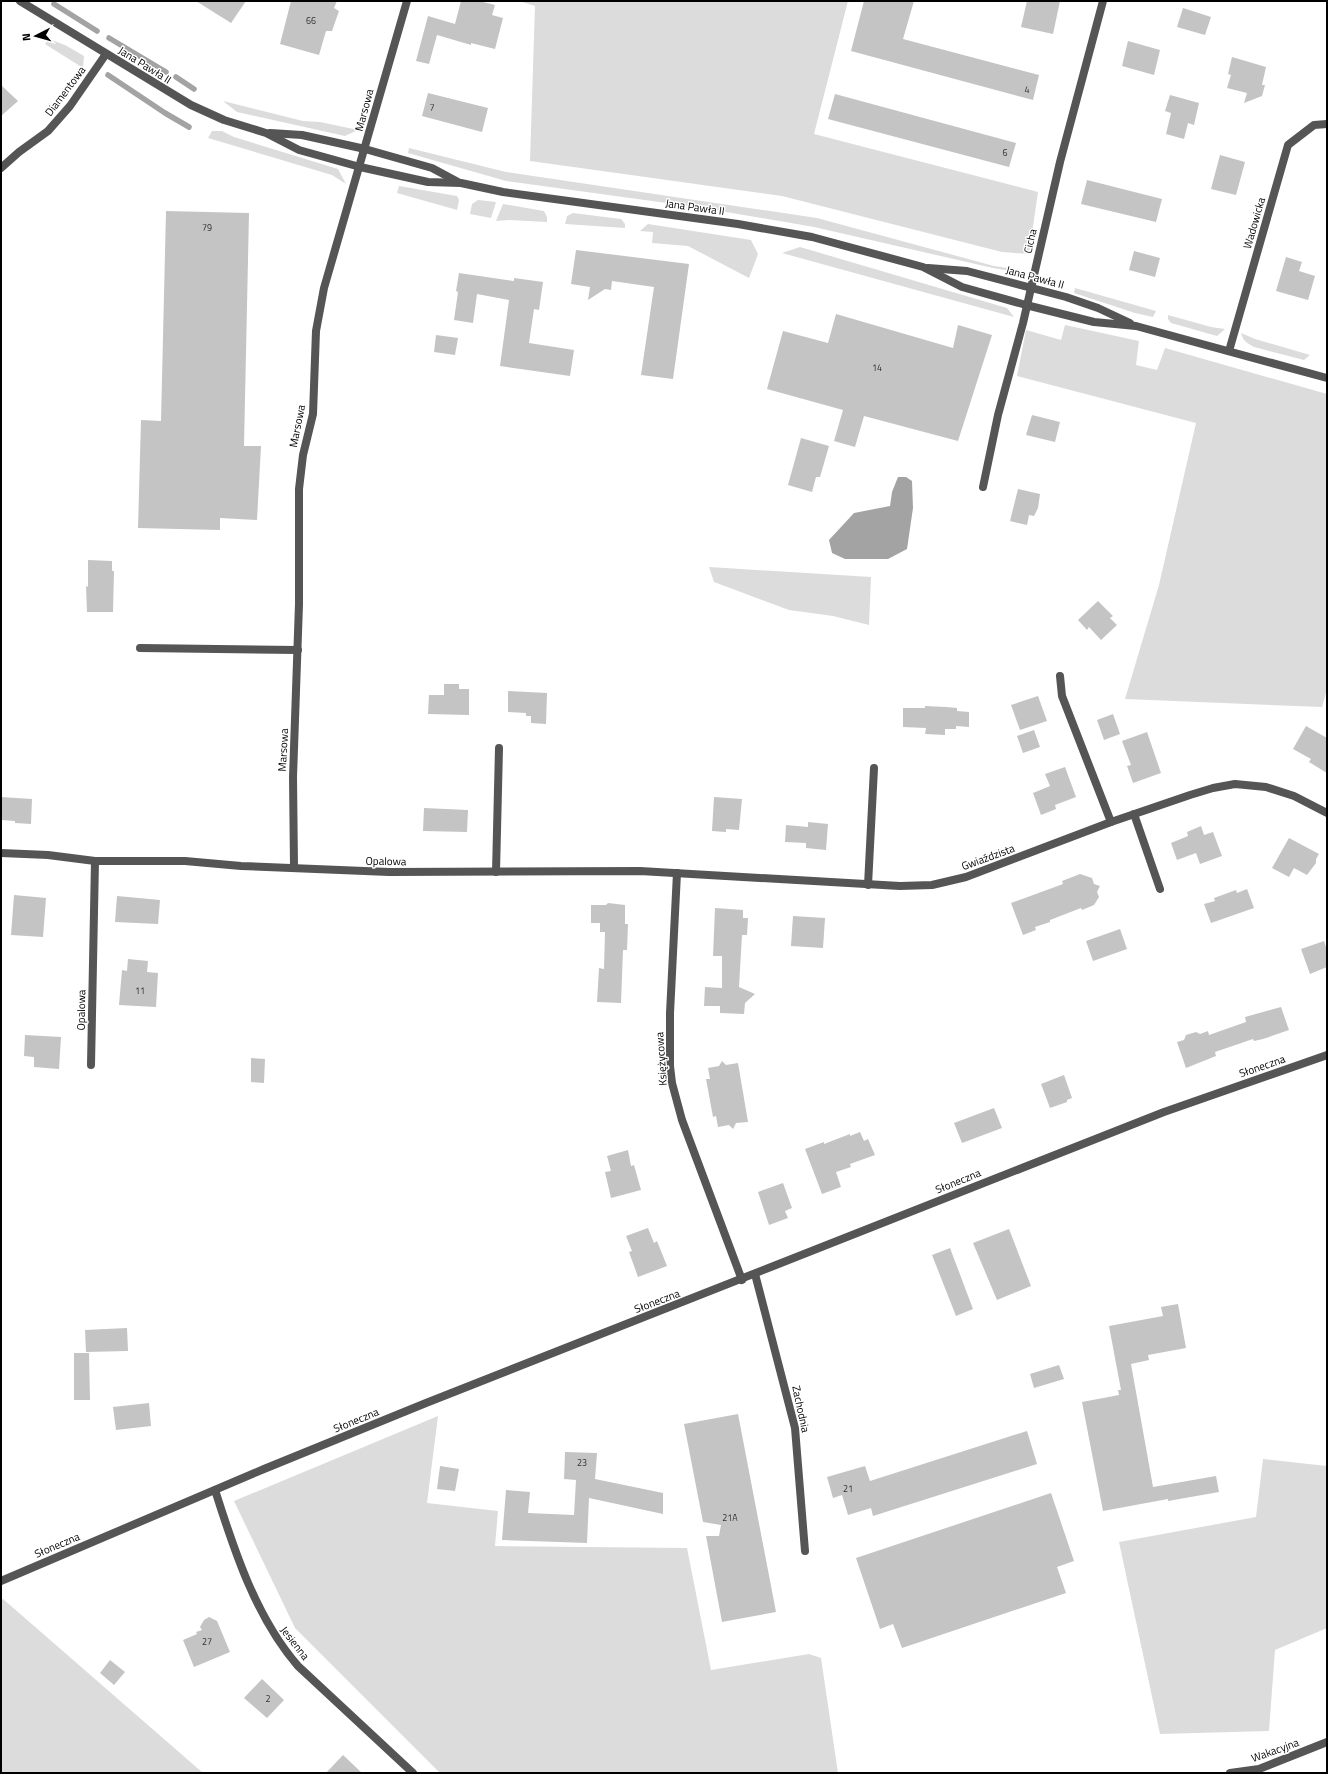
<svg xmlns="http://www.w3.org/2000/svg" width="1328" height="1774" viewBox="0 0 1328 1774" font-family="'Titillium Web',sans-serif">
  <style>
    .green { fill: #dcdcdc }
    .water { fill: #a3a3a3 }
    .lines { fill: none; stroke-linecap: round; stroke-linejoin: round }
    .stream { stroke: #a3a3a3; stroke-width: 5.5 }
    .building { fill: #c4c4c4 }
    .minor { stroke: #555; stroke-width: 8 }
    .tertiary { stroke: #555; stroke-width: 8 }
    .labels { text-anchor: middle; stroke-width: 3; stroke-linejoin: round; paint-order: stroke }
    .number-label { font-size: 9px; fill: #313131 }
    .street-label { font-size: 11px; fill: #000; stroke: #fff }
  </style>
  <rect width="100%" height="100%" fill="#fff"/>
  <g class="green">
    <polygon points="519,1 848,1 814,134 1038,192 1029,254 1002,252 782,196 530,161 535,6"/>
    <polygon points="49,39 65,45 84,56 83,68 45,44"/>
    <polygon points="223,101 303,121 320,122 358,130 345,136 237,112"/>
    <polygon points="212,131 222,131 234,137 338,169 346,184 332,175 208,138"/>
    <polygon points="409,148 506,172 817,218 994,266 1021,270 1016,272 993,268 814,227 703,208 506,181 408,153"/>
    <polygon points="399,186 457,196 459,200 457,210 397,193"/>
    <polygon points="478,200 496,202 491,218 470,214 472,204"/>
    <polygon points="503,204 544,211 547,217 547,222 509,220 496,221"/>
    <polygon points="573,213 621,219 625,224 625,228 565,224 567,216"/>
    <polygon points="648,224 751,240 758,254 749,278 688,246 652,243 653,232 640,231"/>
    <polygon points="800,247 1007,308 1014,317 782,253"/>
    <polygon points="1075,288 1156,311 1153,317 1135,313 1074,293"/>
    <polygon points="1168,315 1211,327 1225,329 1217,336 1171,323 1168,319"/>
    <polygon points="1065,325 1139,341 1136,365 1157,370 1165,348 1327,394 1327,689 1322,707 1125,699 1159,585 1196,423 1017,376 1026,330 1061,340"/>
    <path d="M 1241,333 L 1255,339 L 1310,355 L 1304,360 L 1254,347 C 1247,343 1243,341 1241,333 Z"/>
    <polygon points="709,567 871,577 869,625 833,616 789,610 714,582"/>
    <polygon points="438,1416 427,1503 498,1511 495,1546 687,1548 711,1670 809,1654 821,1658 838,1773 440,1773 295,1628 234,1501"/>
    <polygon points="1263,1459 1327,1466 1327,1628 1275,1650 1269,1731 1160,1734 1119,1542 1256,1517"/>
    <polygon points="1,1597 3,1599 203,1773 1,1773 1,1600 3,1599"/>
  </g>
  <polygon class="water" points="898,477 906,477 912,481 913,508 907,549 888,559 845,559 832,553 829,540 854,513 890,506 892,492"/>
  <g class="lines">
    <g class="stream">
      <polyline points="54,4 97,31"/>
      <polyline points="109,38 166,72"/>
      <polyline points="108,75 165,113 189,127"/>
      <polyline points="176,77 194,89"/>
    </g>
  </g>
  <g class="building">
    <polygon points="196,1 246,1 231,23"/>
    <polygon points="291,1 337,1 334,8 339,11 332,31 326,31 319,55 280,44"/>
    <polygon points="461,1 479,1 495,5 492,15 503,18 495,49 471,43 471,45 437,35 429,64 416,61 428,16 455,24"/>
    <polygon points="864,1 914,1 903,39 1039,75 1033,100 851,51"/>
    <polygon points="1027,1 1060,1 1053,34 1021,27"/>
    <polygon points="1183,8 1211,17 1205,35 1177,27"/>
    <polygon points="1128,41 1160,50 1154,75 1122,66"/>
    <polygon points="1232,57 1266,67 1262,85 1265,85 1262,96 1244,103 1247,93 1227,88 1231,75 1228,74"/>
    <polygon points="1,85 18,101 1,116"/>
    <polygon points="428,93 488,108 482,132 422,116"/>
    <polygon points="835,94 1016,143 1009,167 828,119"/>
    <polygon points="1170,95 1199,103 1194,125 1188,123 1184,139 1166,134 1171,113 1165,111"/>
    <polygon points="1220,155 1245,162 1236,195 1211,189"/>
    <polygon points="1087,180 1162,199 1156,222 1081,204"/>
    <polygon points="166,211 249,213 244,446 261,446 257,520 220,518 220,530 138,528 141,420 161,421"/>
    <polygon points="576,250 689,264 673,379 641,375 654,287 612,281 611,290 605,289 588,300 590,287 571,284"/>
    <polygon points="1134,251 1160,258 1155,277 1129,270"/>
    <polygon points="1286,257 1302,262 1299,271 1315,276 1308,300 1276,291"/>
    <polygon points="459,273 514,281 514,278 543,282 539,310 534,309 529,343 574,350 570,376 500,366 509,300 477,294 473,323 454,320 458,292 456,291"/>
    <polygon points="836,314 953,348 958,325 992,335 958,441 864,416 855,447 834,441 843,410 767,389 783,331 828,343"/>
    <polygon points="436,335 458,338 455,355 434,352"/>
    <polygon points="1032,415 1060,422 1055,442 1026,435"/>
    <polygon points="801,438 829,446 820,477 816,477 812,492 788,485"/>
    <polygon points="1018,489 1040,494 1038,508 1034,516 1029,515 1027,525 1010,521"/>
    <polygon points="88,560 112,561 112,571 114,571 113,612 87,612 86,586 88,587"/>
    <polygon points="1098,601 1113,616 1110,618 1117,625 1101,640 1089,627 1087,630 1078,620"/>
    <polygon points="444,684 459,684 459,689 469,689 469,715 428,714 429,695 444,695"/>
    <polygon points="508,691 547,693 546,724 531,723 531,716 526,716 526,713 508,712"/>
    <polygon points="1038,696 1047,721 1020,730 1011,705"/>
    <polygon points="925,706 946,707 957,708 957,711 969,712 969,727 956,726 956,729 945,729 945,735 925,734 926,728 903,727 903,708 925,708"/>
    <polygon points="1113,714 1120,734 1104,740 1097,720"/>
    <polygon points="1306,726 1327,738 1327,773 1309,762 1311,759 1293,749"/>
    <polygon points="1034,730 1040,747 1023,753 1017,736"/>
    <polygon points="1147,732 1161,773 1133,783 1127,766 1131,765 1122,741"/>
    <polygon points="1065,767 1076,797 1055,805 1056,809 1041,815 1033,793 1050,786 1045,774"/>
    <polygon points="1,797 32,799 31,824 15,823 15,821 1,820"/>
    <polygon points="714,797 742,799 739,830 726,829 726,832 712,831"/>
    <polygon points="424,808 468,810 467,832 423,831"/>
    <polygon points="808,822 828,824 826,850 806,848 806,843 785,842 786,825 808,827"/>
    <polygon points="1201,826 1204,835 1213,832 1222,856 1200,864 1196,853 1177,860 1171,843 1188,836 1187,832"/>
    <polygon points="1289,838 1319,854 1316,859 1316,863 1307,875 1294,868 1289,877 1272,868"/>
    <polygon points="1080,874 1092,878 1094,884 1100,886 1097,892 1099,897 1094,905 1082,910 1081,908 1050,920 1050,922 1035,927 1036,930 1023,935 1011,903 1063,884 1062,881"/>
    <polygon points="1247,889 1254,908 1211,923 1204,904 1215,901 1214,898 1236,890 1237,893"/>
    <polygon points="14,895 46,898 43,937 11,935"/>
    <polygon points="117,896 160,900 158,924 115,922"/>
    <polygon points="608,903 625,905 625,924 628,924 627,950 623,950 621,1003 597,1002 599,968 604,969 605,932 600,932 600,923 591,923 591,905 606,905"/>
    <polygon points="715,908 743,910 743,918 748,918 747,935 742,935 739,987 755,994 745,1003 744,1014 720,1013 720,1006 704,1006 705,987 722,988 722,956 713,956"/>
    <polygon points="793,916 825,918 823,948 791,946"/>
    <polygon points="1120,929 1127,949 1093,961 1086,941"/>
    <polygon points="1324,941 1327,950 1327,967 1310,974 1301,949"/>
    <polygon points="128,959 148,961 147,972 158,973 156,1007 119,1005 122,970 127,971"/>
    <polygon points="1281,1007 1289,1030 1263,1039 1254,1041 1253,1039 1215,1052 1216,1056 1186,1068 1177,1042 1184,1040 1186,1035 1196,1032 1200,1034 1208,1031 1209,1035 1246,1022 1245,1017"/>
    <polygon points="25,1035 61,1037 59,1069 34,1067 34,1057 24,1056"/>
    <polygon points="251,1058 265,1059 264,1083 251,1082"/>
    <polygon points="722,1061 726,1065 738,1063 748,1122 736,1123 733,1129 729,1125 718,1127 716,1116 713,1117 706,1079 710,1079 708,1068 719,1066"/>
    <polygon points="1064,1075 1072,1098 1067,1100 1067,1102 1050,1108 1041,1084"/>
    <polygon points="994,1108 1002,1128 962,1143 954,1123"/>
    <polygon points="860,1132 864,1141 868,1139 875,1155 850,1164 851,1167 836,1172 841,1187 822,1194 805,1149 824,1142 824,1144 850,1134 850,1136"/>
    <polygon points="628,1150 631,1166 634,1165 641,1190 611,1198 605,1172 611,1171 607,1156"/>
    <polygon points="783,1183 792,1208 785,1211 788,1218 769,1225 758,1192"/>
    <polygon points="648,1228 654,1243 657,1241 667,1266 638,1277 629,1252 632,1251 626,1236"/>
    <polygon points="1009,1229 1031,1286 997,1300 973,1243"/>
    <polygon points="950,1248 973,1309 956,1316 932,1255"/>
    <polygon points="1178,1304 1186,1348 1148,1355 1149,1360 1131,1364 1153,1487 1216,1476 1219,1492 1168,1501 1168,1499 1103,1511 1082,1402 1119,1395 1118,1390 1121,1390 1109,1326 1163,1316 1161,1307"/>
    <polygon points="127,1328 128,1351 86,1352 85,1330"/>
    <polygon points="74,1353 89,1353 90,1400 74,1400"/>
    <polygon points="1059,1365 1064,1379 1034,1388 1030,1374"/>
    <polygon points="149,1403 151,1426 116,1430 113,1407"/>
    <polygon points="738,1414 776,1612 722,1622 706,1536 719,1536 721,1525 703,1522 684,1424"/>
    <polygon points="1027,1431 1037,1464 873,1516 871,1508 848,1515 842,1495 833,1498 827,1477 865,1466 870,1481"/>
    <polygon points="565,1452 597,1453 595,1479 663,1493 663,1514 589,1498 587,1543 502,1540 506,1490 530,1492 528,1513 574,1515 576,1480 564,1479"/>
    <polygon points="440,1466 459,1469 455,1491 437,1489"/>
    <polygon points="1051,1493 1074,1561 1057,1567 1066,1593 902,1648 893,1624 880,1629 856,1558"/>
    <polygon points="209,1617 217,1621 230,1652 194,1667 183,1640 197,1634 196,1632 202,1630 200,1627 204,1620"/>
    <polygon points="110,1660 125,1672 114,1685 100,1673"/>
    <polygon points="262,1679 284,1700 267,1718 244,1698"/>
    <polygon points="343,1755 362,1773 326,1773"/>
  </g>
  <g class="lines">
    <g class="minor">
      <polyline points="20,1 191,105 224,120 266,133 299,150 360,167 428,182 461,183 503,192 738,224 812,237 923,267 962,287 1026,305 1094,322 1136,326 1327,378"/>
      <polyline points="270,133 302,135 365,149 432,168 458,182"/>
      <polyline points="1,168 19,152 48,131 70,106 106,54"/>
      <polyline points="928,268 967,271 1066,297 1098,308 1130,323"/>
      <polyline points="1229,351 1288,145 1314,125 1327,124"/>
      <polyline points="983,487 998,415 1023,323 1060,162 1103,1"/>
      <polyline points="140,648 298,650"/>
      <polyline points="1060,676 1062,696 1111,822"/>
      <polyline points="1134,814 1160,889"/>
      <polyline points="1,853 48,855 95,861 185,861 241,866 389,872 640,871 900,886 932,885 966,877 1111,822 1190,795 1213,788 1235,784 1266,787 1294,796 1327,813"/>
      <polyline points="294,867 293,777 299,604 299,489 303,455 313,414 316,331 324,288 407,1"/>
      <polyline points="496,872 499,748"/>
      <polyline points="677,873 670,1013 670,1066 672,1083 682,1120 742,1280"/>
      <polyline points="868,885 874,768"/>
      <polyline points="91,1065 95,861"/>
      <polyline points="755,1274 795,1428 805,1551"/>
      <path d="M 215,1490 C 234,1550 256,1618 298,1666 L 413,1773"/>
      <polyline points="1230,1773 1259,1769 1327,1742"/>
    </g>
    <polyline class="tertiary" points="1,1581 264,1469 426,1403 1164,1112 1327,1055"/>
  </g>
  <g class="labels">
    <g class="number-label">
      <text x="311" y="24">66</text>
      <text x="1027" y="93">4</text>
      <text x="432" y="111">7</text>
      <text x="1005" y="156">6</text>
      <text x="207" y="231">79</text>
      <text x="877" y="371">14</text>
      <text x="140" y="994">11</text>
      <text x="582" y="1466">23</text>
      <text x="848" y="1492">21</text>
      <text x="730" y="1521">21A</text>
      <text x="207" y="1645">27</text>
      <text x="268" y="1702">2</text>
    </g>
    <g class="street-label">
      <text transform="translate(145 65) rotate(32)" y="4">Jana Pawła II</text>
      <text transform="translate(65 91) rotate(-53)" y="4">Diamentowa</text>
      <text transform="translate(364 110) rotate(-75)" y="4">Marsowa</text>
      <text transform="translate(695 207) rotate(8)" y="4">Jana Pawła II</text>
      <text transform="translate(1254 223) rotate(-74)" y="4">Wadowicka</text>
      <text transform="translate(1030 241) rotate(-77)" y="4">Cicha</text>
      <text transform="translate(1035 277) rotate(15)" y="4">Jana Pawła II</text>
      <text transform="translate(297 426) rotate(-79)" y="4">Marsowa</text>
      <text transform="translate(283 750) rotate(-87)" y="4">Marsowa</text>
      <text transform="translate(988 857) rotate(-20)" y="4">Gwiaździsta</text>
      <text transform="translate(386 861) rotate(1)" y="4">Opalowa</text>
      <text transform="translate(81 1010) rotate(-89)" y="4">Opalowa</text>
      <text transform="translate(661 1059) rotate(-94)" y="4">Księżycowa</text>
      <text transform="translate(1262 1066) rotate(-19)" y="4">Słoneczna</text>
      <text transform="translate(958 1181) rotate(-22)" y="4">Słoneczna</text>
      <text transform="translate(657 1301) rotate(-21)" y="4">Słoneczna</text>
      <text transform="translate(801 1409) rotate(78)" y="4">Zachodnia</text>
      <text transform="translate(356 1420) rotate(-22)" y="4">Słoneczna</text>
      <text transform="translate(57 1545) rotate(-23)" y="4">Słoneczna</text>
      <text transform="translate(295 1643) rotate(52)" y="4">Jesienna</text>
      <text transform="translate(1275 1750) rotate(-20)" y="4">Wakacyjna</text>
    </g>
  </g>
  <rect width="1328" height="1774" fill="none" stroke="#000000" stroke-width="4"/>
  <g transform="translate(36 36) rotate(264)" stroke="#ffffff" stroke-width="3" paint-order="stroke">
  <path d="M0-3L7 15L0 10L-7 15Z" fill="#000000"/>
  <text y="-6" font-size="11" font-weight="bold" text-anchor="middle" fill="#000000">N</text>
  </g>
</svg>
